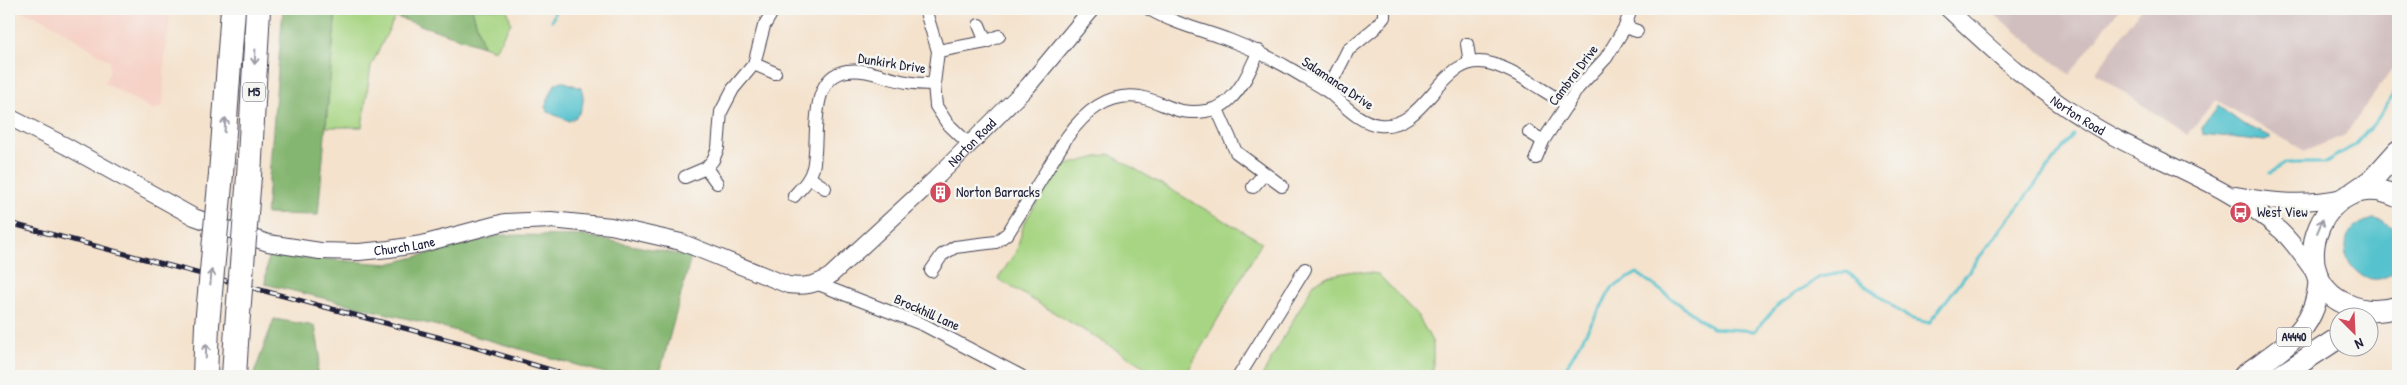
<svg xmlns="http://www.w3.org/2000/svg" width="2407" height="385" viewBox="0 0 2407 385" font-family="'Patrick Hand',sans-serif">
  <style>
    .built { fill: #f6d1c6 }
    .industrial { fill: #d1bfbf }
    .green { fill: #a7d583; stroke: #647c5f }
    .forest { fill: #85b671; stroke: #546c56 }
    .water { fill: #55c2cd; stroke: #3c7284 }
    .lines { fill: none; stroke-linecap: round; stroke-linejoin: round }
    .stream { stroke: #55c2cd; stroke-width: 3 }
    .minor-casing { stroke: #423f51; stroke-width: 14 }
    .tertiary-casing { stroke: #423f51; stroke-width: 18 }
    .trunk-casing { stroke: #423f51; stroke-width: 23 }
    .motorway-casing { stroke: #423f51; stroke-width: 26 }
    .minor { stroke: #fff; stroke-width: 12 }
    .tertiary { stroke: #fff; stroke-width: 16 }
    .trunk { stroke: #fff; stroke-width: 21 }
    .motorway { stroke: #fff; stroke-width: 24 }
    .rail-casing { stroke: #22223b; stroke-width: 5 }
    .rail { stroke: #f6f6f2; stroke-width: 3; stroke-dasharray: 9; stroke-linecap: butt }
    .motorway-bridge-casing { stroke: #423f51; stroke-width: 26; stroke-linecap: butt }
    .motorway-bridge { stroke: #fff; stroke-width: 24 }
    .oneway { stroke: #9c9ca7 }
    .labels { text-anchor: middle; stroke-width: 5; stroke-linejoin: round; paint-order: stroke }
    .shield { fill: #f6f6f2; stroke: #626272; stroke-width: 1 }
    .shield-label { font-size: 12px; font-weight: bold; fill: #22223b }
    .street-label { font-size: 14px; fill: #22223b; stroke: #f6f6f2 }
    .poi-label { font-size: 14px; fill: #22223b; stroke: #f6f6f2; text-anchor: start }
  </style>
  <rect width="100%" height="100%" fill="#f6f6f2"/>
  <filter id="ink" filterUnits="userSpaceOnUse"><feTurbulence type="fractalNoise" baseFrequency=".02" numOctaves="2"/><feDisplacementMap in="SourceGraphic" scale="10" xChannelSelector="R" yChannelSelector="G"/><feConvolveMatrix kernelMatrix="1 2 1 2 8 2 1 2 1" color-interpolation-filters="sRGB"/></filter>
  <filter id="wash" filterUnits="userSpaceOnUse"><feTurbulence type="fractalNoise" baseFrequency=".0096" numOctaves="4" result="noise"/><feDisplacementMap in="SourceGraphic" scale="20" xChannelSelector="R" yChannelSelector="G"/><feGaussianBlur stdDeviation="1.12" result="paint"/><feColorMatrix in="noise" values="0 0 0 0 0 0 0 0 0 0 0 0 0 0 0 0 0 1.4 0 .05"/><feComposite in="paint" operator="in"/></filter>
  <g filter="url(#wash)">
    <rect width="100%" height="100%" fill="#f4e2cc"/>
    <polygon class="built" points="15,9 171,9 165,53 163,106 154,110 104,83 109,74 110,61 44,19"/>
    <g class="industrial">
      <polygon points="1988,9 2119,9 2069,75"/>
      <polygon points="2141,9 2398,9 2398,61 2345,135 2305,151 2215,100 2187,135 2095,73"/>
    </g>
    <g class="green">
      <polygon points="336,9 399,9 371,66 362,127 326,127"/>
      <polygon points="472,9 507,9 511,23 495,50 483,46"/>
      <polygon points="1109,154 1262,242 1185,376 1160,376 998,279 1017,250 1024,223 1059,167"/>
      <polygon points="1354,271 1378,274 1418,316 1433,343 1433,376 1262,376 1314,283 1328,276"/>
    </g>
    <g class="forest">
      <polygon points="283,9 336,9 318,215 266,214"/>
      <polygon points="399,9 472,9 483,46 396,17"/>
      <polygon points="502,235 586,236 691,257 659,376 615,376 446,328 265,284 268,255 388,264"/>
      <polygon points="274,319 315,326 320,355 316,376 253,376"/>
    </g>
    <g class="water">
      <path d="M 562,81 L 581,88 C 586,101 582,116 569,121 L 548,112 L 545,107 L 555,84 Z"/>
      <polygon points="2218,106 2243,124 2270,136 2270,139 2265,141 2203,134 2202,127"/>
      <path d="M 2373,219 L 2383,221 L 2398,232 L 2398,266 C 2367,309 2311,235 2373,219 Z"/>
    </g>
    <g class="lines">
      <g class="stream">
        <polyline points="552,21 556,9"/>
        <polyline points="2270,173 2285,163 2324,163 2355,145 2377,120 2398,86"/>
        <polyline points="1561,376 1612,288 1637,273 1712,328 1755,331 1778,305 1820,277 1847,272 1909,318 1929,323 2073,135"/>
      </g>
    </g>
  </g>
  <g filter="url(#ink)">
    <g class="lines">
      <defs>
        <g id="minor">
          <polyline points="925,9 938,51 934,84 936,106 947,123 970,145"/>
          <path d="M 1149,9 C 1175,24 1202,30 1229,40 C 1256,50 1280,62 1304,77 C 1311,81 1319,85 1326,90 C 1343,103 1357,122 1379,125 C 1429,131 1440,48 1492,64 C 1519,72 1544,92 1568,105"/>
          <polyline points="979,25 986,42"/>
          <polyline points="1625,27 1637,31"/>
          <polyline points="1467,44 1470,63"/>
          <polyline points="938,51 986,42 999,36"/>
          <polyline points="754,64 775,73"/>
          <polyline points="1327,91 1348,50 1375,28 1384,17 1384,9"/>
          <polyline points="1217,109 1236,152 1282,186"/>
          <polyline points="1529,132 1543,141"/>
          <polyline points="1536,158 1543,141 1578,88 1606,58 1625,27 1631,9"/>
          <polyline points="706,168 717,183"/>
          <polyline points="685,177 706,168 713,160 718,148 721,112 733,89 754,64 764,26 774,9"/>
          <polyline points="810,178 825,188"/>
          <polyline points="1253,187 1264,174"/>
          <path d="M 794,196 C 802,187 810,180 813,168 C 820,142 806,77 847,71 C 868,68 887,79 907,82 C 916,84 925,84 934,84"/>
          <path d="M 931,271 L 942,255 L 955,247 L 996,242 L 1008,233 L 1067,137 C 1084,113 1107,92 1140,97 C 1165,102 1175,116 1206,111 C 1215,109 1222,107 1229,100 C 1244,86 1250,69 1259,51"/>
          <polyline points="818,284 924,325 1021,376"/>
          <polyline points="1239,376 1305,269"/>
        </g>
        <g id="tertiary">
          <path id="s1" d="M 1948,9 C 1989,47 2031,87 2080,117 C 2144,159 2223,180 2281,231 C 2295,244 2305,261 2317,276"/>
          <path id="s2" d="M 9,117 L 66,146 L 194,217 L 268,243 L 320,251 L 359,252 L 389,249 L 422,244 L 505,222 L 551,220 L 611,226 L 681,242 L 788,285 C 805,287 816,285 830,276 L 936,178 L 1028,86 L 1092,9"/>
          <path d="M 2236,195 C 2273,202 2306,205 2343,197"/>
        </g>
        <g id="trunk">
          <polyline points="2354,192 2373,179 2398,151"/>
          <path d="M 2398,197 C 2325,162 2279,275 2346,304 C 2362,312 2381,312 2398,307"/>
          <path d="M 2244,376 C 2281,348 2316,332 2319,281"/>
          <polyline points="2280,376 2340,337"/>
        </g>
        <g id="motorway">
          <polyline points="221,174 233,9"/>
          <polyline points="249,176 258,9"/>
          <polyline points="205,376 207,325"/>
          <polyline points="234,376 237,327"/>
        </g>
      </defs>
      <use href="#minor" class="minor-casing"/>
      <use href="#tertiary" class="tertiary-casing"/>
      <use href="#trunk" class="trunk-casing"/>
      <use href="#motorway" class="motorway-casing"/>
      <use href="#minor" class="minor"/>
      <use href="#tertiary" class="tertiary"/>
      <use href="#trunk" class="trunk"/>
      <use href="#motorway" class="motorway"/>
      <defs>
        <polyline id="rail" points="9,223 464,344 571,376"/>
      </defs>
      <use href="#rail" class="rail-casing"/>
      <use href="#rail" class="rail"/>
      <defs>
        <g id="motorway-bridge">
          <polyline points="207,325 221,174"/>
          <polyline points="237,327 249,176"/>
        </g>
      </defs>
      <use href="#motorway-bridge" class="motorway-bridge-casing"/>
      <use href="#motorway-bridge" class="motorway-bridge"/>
    </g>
    <defs><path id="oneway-shaft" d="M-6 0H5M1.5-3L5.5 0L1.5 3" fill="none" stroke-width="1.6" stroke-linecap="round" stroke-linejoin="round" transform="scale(1.25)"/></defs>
    <g class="oneway">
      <use href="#oneway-shaft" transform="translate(255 57) rotate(93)"/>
      <use href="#oneway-shaft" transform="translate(225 125) rotate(-86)"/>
      <use href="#oneway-shaft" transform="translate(2320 226) rotate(-67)"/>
      <use href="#oneway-shaft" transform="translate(211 277) rotate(-85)"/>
      <use href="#oneway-shaft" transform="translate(206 351) rotate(-88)"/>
    </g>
  </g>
  <defs>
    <symbol id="building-disc" viewBox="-11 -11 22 22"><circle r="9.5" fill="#d1495b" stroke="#f6f6f2"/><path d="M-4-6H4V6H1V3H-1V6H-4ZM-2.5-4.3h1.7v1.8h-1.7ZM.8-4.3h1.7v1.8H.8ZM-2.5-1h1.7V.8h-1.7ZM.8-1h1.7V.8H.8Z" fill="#fff"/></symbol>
    <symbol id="bus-disc" viewBox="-11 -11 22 22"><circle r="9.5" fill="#d1495b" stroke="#f6f6f2"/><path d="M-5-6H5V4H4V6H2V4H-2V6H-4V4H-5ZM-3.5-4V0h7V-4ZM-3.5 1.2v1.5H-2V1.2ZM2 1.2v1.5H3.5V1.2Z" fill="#fff"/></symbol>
  </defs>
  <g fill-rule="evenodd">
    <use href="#building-disc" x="928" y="180" width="25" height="25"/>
    <use href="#bus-disc" x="2228" y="200" width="25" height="25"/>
  </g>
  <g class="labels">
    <g class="shield">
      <rect x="243" y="82.5" width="22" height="19" rx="4"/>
      <rect x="2276.5" y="327.5" width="35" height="19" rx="4"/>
    </g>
    <g class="shield-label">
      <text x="254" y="96">M5</text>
      <text x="2294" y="341">A4440</text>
    </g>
    <g class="street-label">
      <text transform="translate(892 63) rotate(9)" y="5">Dunkirk Drive</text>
      <text transform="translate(1573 75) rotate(-53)" y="5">Cambrai Drive</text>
      <text transform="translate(1338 83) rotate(34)" y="5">Salamanca Drive</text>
      <text dy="5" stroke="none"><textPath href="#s1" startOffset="168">Norton Road</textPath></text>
      <text dy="5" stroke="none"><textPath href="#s2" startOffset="1062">Norton Road</textPath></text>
      <text dy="5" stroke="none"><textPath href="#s2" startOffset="426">Church Lane</textPath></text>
      <text transform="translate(927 312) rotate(24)" y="5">Brockhill Lane</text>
    </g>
    <g class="poi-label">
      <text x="956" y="197">Norton Barracks</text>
      <text x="2257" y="217">West View</text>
    </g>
  </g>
  <rect width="2407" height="385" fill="none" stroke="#f6f6f2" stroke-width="30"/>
  <g transform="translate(2354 332) rotate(156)"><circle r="24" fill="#f6f6f2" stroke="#a1a1a9"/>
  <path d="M0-4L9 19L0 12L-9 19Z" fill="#d1495b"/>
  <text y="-8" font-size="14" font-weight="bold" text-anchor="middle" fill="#22223b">N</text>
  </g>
</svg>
